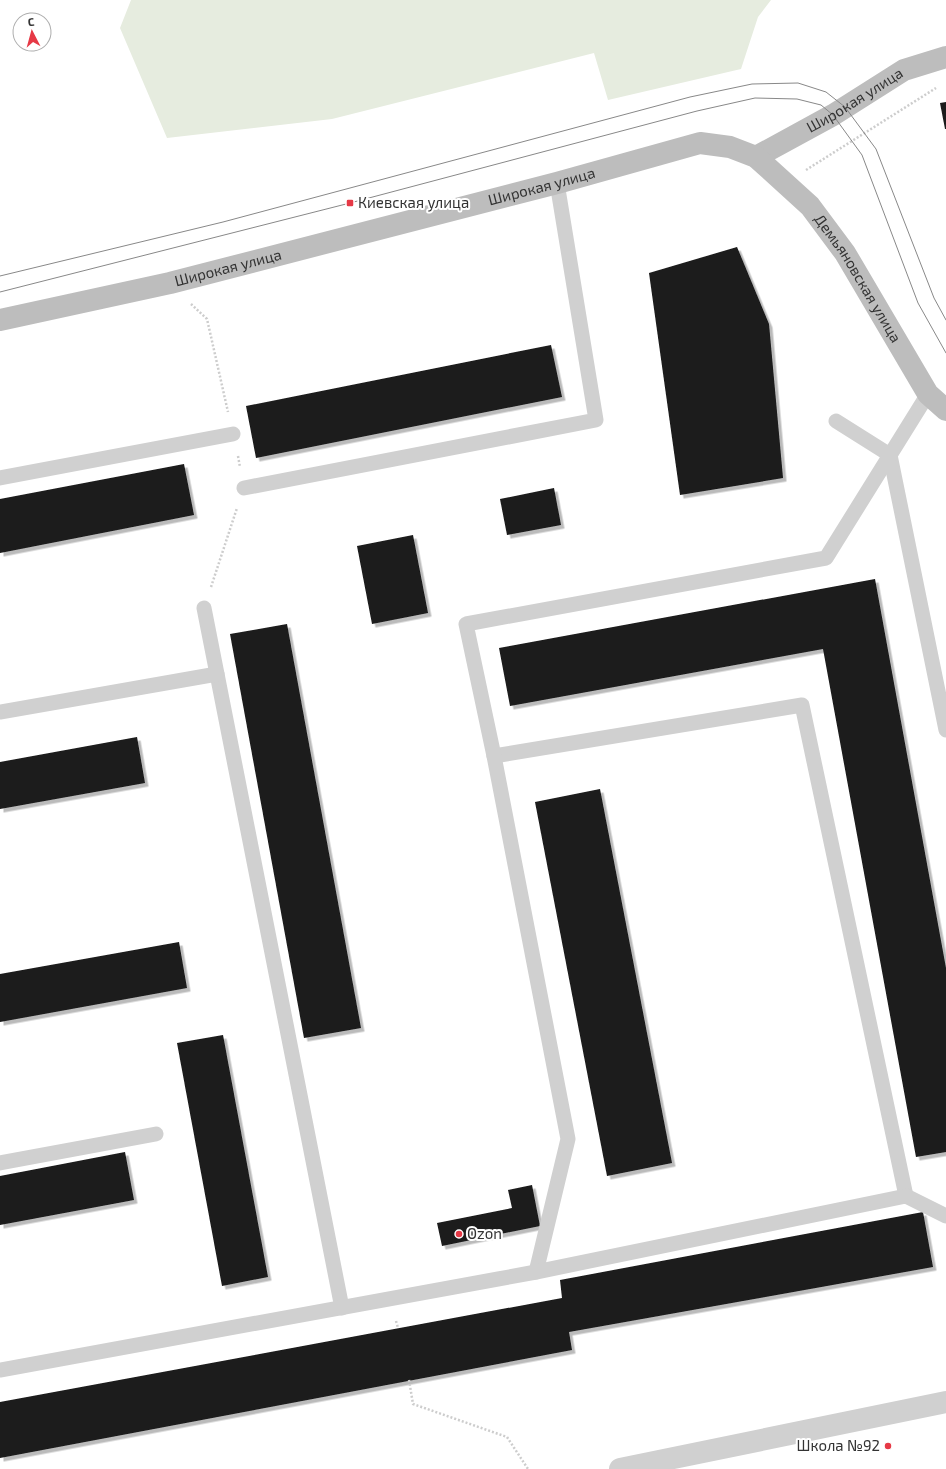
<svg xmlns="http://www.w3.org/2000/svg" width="946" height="1469" viewBox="0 0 946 1469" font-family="'Exo 2',sans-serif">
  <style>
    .green { fill: #e6ecdf }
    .building { fill: #1a1a1a; filter: url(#shadow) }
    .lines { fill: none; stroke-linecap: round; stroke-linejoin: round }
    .path { stroke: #cdcdcd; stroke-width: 2.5; stroke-dasharray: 2 2; stroke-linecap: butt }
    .lane { stroke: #d0d0d0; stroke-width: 15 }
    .street { stroke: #d0d0d0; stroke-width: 22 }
    .secondary { stroke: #bdbdbd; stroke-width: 22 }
    .tram { stroke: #888; stroke-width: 1 }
    .poi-dot { fill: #e63946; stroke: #fff; stroke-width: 1.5 }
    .labels { text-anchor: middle; stroke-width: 4; stroke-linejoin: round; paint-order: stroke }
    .street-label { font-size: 15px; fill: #333; stroke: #fff }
    .poi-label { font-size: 15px; fill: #333; stroke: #fff; text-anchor: start }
  </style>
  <defs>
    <filter id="shadow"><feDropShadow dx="3.5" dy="3.5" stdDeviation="0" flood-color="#0004"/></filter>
  </defs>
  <rect width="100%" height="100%" fill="#fff"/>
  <polygon class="green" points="131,0 771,0 758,17 741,69 608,100 594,53 332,119 167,138 120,28"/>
  <g class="building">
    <polygon points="946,102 946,129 945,129 940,103"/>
    <polygon points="737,247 769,324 783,478 680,495 649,273"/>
    <polygon points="551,345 562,397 256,458 246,406"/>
    <polygon points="184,464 194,515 0,553 0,499"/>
    <polygon points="554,488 561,525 507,535 500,499"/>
    <polygon points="413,535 428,613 372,624 357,546"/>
    <polygon points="875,579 946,968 946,1152 916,1157 823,649 510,706 499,648"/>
    <polygon points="287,624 361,1028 304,1038 230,634"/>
    <polygon points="137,737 145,783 0,809 0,762"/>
    <polygon points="600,789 672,1163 607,1176 535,802"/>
    <polygon points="179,942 187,988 0,1022 0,974"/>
    <polygon points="223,1035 268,1277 222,1286 177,1043"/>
    <polygon points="125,1152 134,1200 0,1225 0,1176"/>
    <polygon points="532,1185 540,1226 442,1246 437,1223 512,1208 508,1190"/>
    <polygon points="923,1212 933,1267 569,1332 572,1350 0,1458 0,1402 562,1298 560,1280"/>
  </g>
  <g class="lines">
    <g class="path">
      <polyline points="806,170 936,88"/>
      <polyline points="191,304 207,319 228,412"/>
      <polyline points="238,456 240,467"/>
      <polyline points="211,587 237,508"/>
      <polyline points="396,1321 398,1328"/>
      <polyline points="409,1380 413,1404 507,1437 528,1469"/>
    </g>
    <g class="lane">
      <polyline points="836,421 890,455 946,730"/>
      <polyline points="0,478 233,434"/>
      <polyline points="244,488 596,420 557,183"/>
      <polyline points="204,608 342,1308"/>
      <polyline points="0,712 217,674"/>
      <polyline points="494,756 802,705 906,1196"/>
      <polyline points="0,1163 156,1134"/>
      <polyline points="536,1272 568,1139 494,756 466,624 826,558 928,394"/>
      <polyline points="0,1370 536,1272 906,1196 946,1216"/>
    </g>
    <polyline class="street" points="620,1469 946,1402"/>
    <g class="secondary">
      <path id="s1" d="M 756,157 L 833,115 L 904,70 L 946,57"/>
      <path id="s2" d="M 0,320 L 170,283 L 557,183 L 700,143 L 730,147 L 756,157 L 810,206 L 845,253 L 928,394 L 946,410"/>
    </g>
    <g class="tram">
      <polyline points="0,276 223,222 690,97 752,84 798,83 826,92 845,107 876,149 934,298 946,320"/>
      <polyline points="0,292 350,203 697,111 755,98 797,99 821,105 833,115 862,155 918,303 946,353"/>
    </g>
  </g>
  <g class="poi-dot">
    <rect x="346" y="199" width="8" height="8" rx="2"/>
    <circle cx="459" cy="1234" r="4"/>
    <circle cx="888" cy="1446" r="4"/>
  </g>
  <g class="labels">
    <g class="street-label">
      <text dy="5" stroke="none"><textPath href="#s1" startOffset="114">Широкая улица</textPath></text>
      <text dy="5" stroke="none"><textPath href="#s2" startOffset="558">Широкая улица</textPath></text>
      <text dy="5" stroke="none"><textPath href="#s2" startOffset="234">Широкая улица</textPath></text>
      <text dy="5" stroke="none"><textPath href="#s2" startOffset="940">Демьяновская улица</textPath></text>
    </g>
    <g class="poi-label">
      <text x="358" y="208">Киевская улица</text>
      <text x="467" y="1239">Ozon</text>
      <text x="880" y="1451" text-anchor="end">Школа №92</text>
    </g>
  </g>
  <g transform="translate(32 32) rotate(354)"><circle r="19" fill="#ffffff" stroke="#adadad"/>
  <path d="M0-3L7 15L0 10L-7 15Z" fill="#e63946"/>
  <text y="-6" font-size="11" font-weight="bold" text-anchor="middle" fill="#333333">С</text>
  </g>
</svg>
